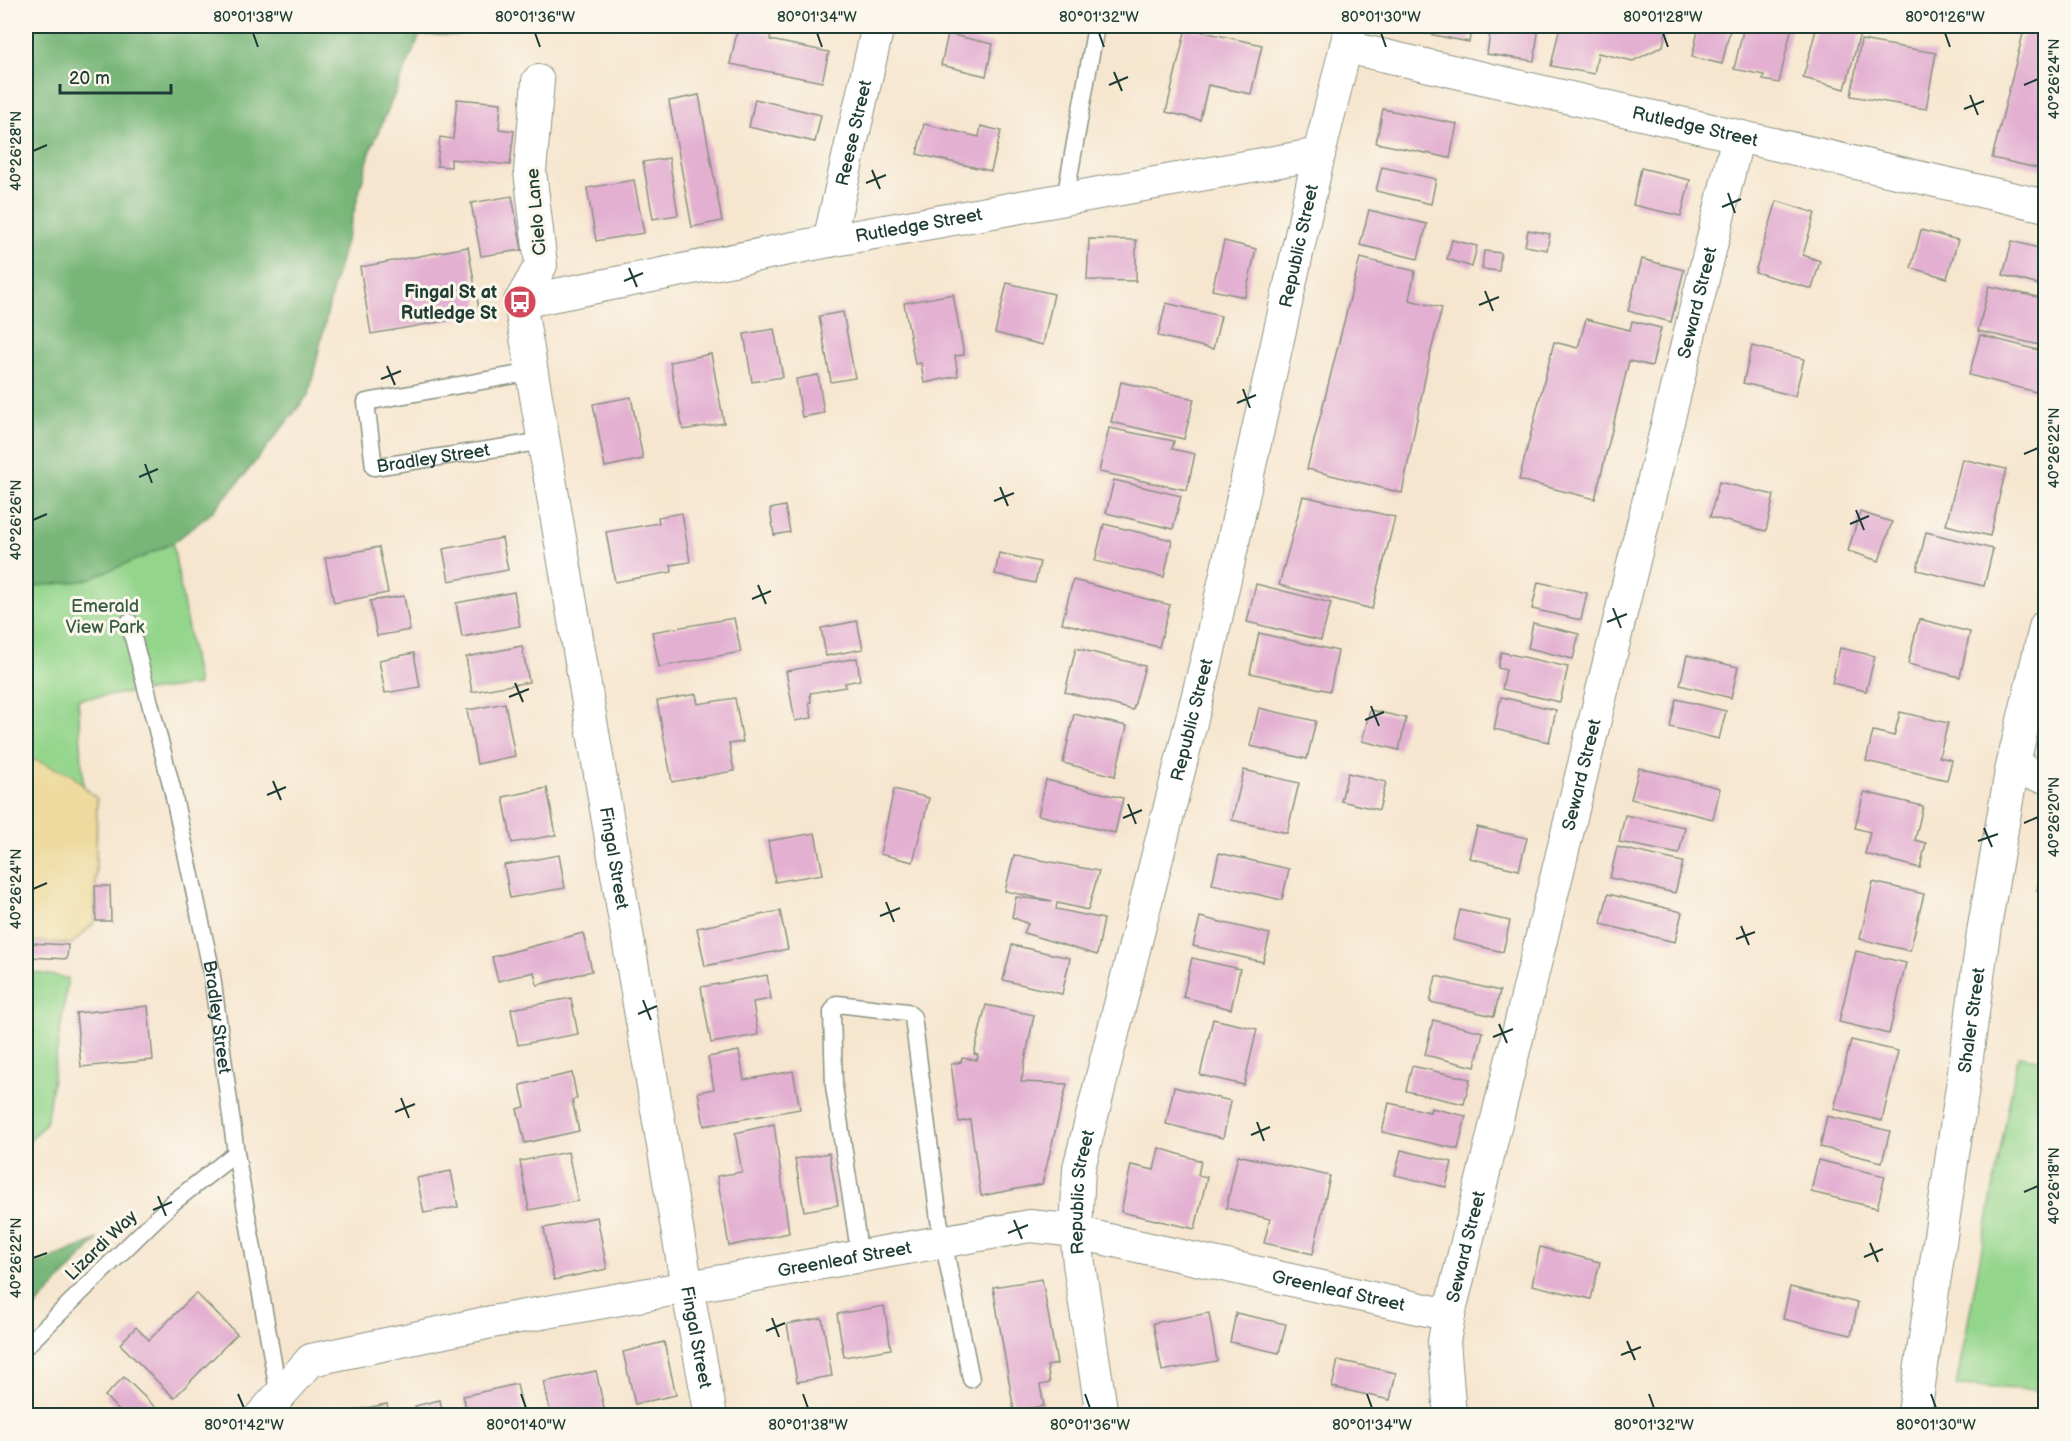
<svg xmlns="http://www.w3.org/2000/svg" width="2071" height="1441" viewBox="0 0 2071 1441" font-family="'Balsamiq Sans',sans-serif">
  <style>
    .green { fill: #94d58c; stroke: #5a8960; stroke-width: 1.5 }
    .forest { fill: #77b678; stroke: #4b7a56; stroke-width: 1.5 }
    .sand { fill: #eeda9e; stroke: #868c69; stroke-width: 1.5 }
    .building { fill: #e3b0d1 }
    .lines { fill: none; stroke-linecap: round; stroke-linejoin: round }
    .service-casing { stroke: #8a9282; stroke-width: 19 }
    .minor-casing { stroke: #8a9282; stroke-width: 34 }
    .tertiary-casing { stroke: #8a9282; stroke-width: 35 }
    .service { stroke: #fff; stroke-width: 16 }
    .minor { stroke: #fff; stroke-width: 32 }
    .tertiary { stroke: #fff; stroke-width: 33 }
    .ticks { fill: none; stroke: #1f3d34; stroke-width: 2 }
    .labels { text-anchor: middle; stroke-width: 6; stroke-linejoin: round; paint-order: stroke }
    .street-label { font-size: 18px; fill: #1f3d34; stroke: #fbf7ec }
    .poi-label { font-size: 18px; font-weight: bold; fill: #1f3d34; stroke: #fbf7ec; text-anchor: end }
    .park-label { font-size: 18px; fill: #365b46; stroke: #fbf7ec }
    .neatline { fill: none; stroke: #1f3d34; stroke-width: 2 }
    .ticks-label { font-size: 15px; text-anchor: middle; fill: #1f3d34 }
  </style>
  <rect width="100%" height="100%" fill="#fbf7ec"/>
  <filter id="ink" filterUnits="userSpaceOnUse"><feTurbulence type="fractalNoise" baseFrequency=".0167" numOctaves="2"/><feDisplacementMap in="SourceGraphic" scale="12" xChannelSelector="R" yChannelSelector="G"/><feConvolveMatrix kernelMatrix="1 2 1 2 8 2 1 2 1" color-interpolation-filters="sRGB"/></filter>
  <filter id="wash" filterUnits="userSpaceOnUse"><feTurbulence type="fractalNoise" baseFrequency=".008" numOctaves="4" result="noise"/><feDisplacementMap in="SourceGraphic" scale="24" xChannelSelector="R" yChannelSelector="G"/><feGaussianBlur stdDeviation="1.35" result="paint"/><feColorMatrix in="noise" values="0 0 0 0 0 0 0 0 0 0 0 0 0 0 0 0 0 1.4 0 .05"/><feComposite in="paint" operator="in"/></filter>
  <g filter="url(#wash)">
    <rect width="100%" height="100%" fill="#f6e6cf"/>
    <g class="green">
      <polygon points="26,26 104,160 198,685 78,699 92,918 26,934"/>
      <polygon points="26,971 68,978 46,1123 26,1144"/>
      <polygon points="2018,1056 2045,1060 2045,1390 1956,1386"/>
    </g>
    <g class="forest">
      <polygon points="26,26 484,26 458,35 420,35 371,149 332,292 309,394 243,477 210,514 174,542 143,557 83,581 26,587"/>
      <polygon points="98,1239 30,1313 26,1317 26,1269"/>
    </g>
    <polygon class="sand" points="26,759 33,759 72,775 97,799 95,922 72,944 26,941"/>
    <g id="blocks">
      <g class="building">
        <polygon points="822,26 846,26 845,32"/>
        <polygon points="1389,26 1472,26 1469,42"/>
        <polygon points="1491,26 1539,26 1534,61 1487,54"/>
        <polygon points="1560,26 1667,26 1663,46 1633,61 1598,53 1594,74 1551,66"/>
        <polygon points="1699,26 1731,26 1722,64 1692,57"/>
        <polygon points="1744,26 1792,26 1779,83 1763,80 1764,75 1734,69"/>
        <polygon points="1817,26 1862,26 1845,89 1803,78"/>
        <polygon points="2025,26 2046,28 2046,170 1992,158"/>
        <polygon points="738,27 771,34 770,40 829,52 822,82 730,64"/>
        <polygon points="1186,28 1262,45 1251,94 1208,85 1200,120 1166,112"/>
        <polygon points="948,34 993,44 986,76 941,65"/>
        <polygon points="1861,40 1936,53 1926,109 1851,96"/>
        <polygon points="699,95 722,221 692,227 669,101"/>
        <polygon points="457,99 501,103 499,129 514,131 510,165 451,159 451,167 437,166 440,137 453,139"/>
        <polygon points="755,99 821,115 815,142 749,127"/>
        <polygon points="1383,109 1457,124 1450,158 1376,143"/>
        <polygon points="924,124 979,137 981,126 1001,131 991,171 917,154"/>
        <polygon points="669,158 678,215 653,219 643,162"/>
        <polygon points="1382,167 1436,179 1431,204 1376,191"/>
        <polygon points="1641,168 1690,180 1681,216 1633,205"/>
        <polygon points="634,180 644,233 596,241 587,188"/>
        <polygon points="512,196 522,250 481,256 471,203"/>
        <polygon points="1777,201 1815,213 1803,255 1820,261 1812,289 1755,272"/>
        <polygon points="1369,210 1427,224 1418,259 1360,245"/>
        <polygon points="1528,230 1550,234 1547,250 1525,246"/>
        <polygon points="1921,230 1958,240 1947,278 1911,268"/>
        <polygon points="1089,239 1136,240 1136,281 1087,280"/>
        <polygon points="1452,240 1477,246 1472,267 1447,259"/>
        <polygon points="1224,241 1256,249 1245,297 1212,290"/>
        <polygon points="2012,241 2046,250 2046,287 2003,275"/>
        <polygon points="468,247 480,315 371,334 360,267"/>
        <polygon points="1484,251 1501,253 1499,271 1482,269"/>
        <polygon points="1360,258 1415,271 1409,300 1442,308 1429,359 1402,493 1307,469"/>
        <polygon points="1642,259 1684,270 1671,322 1628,311"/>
        <polygon points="1007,283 1054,294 1043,345 995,333"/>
        <polygon points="1989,286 2046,299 2044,346 1978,331"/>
        <polygon points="953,294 964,355 955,356 958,376 924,383 921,363 915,364 904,303"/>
        <polygon points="1166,303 1221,316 1213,349 1158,336"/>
        <polygon points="843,312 855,378 831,382 819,316"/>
        <polygon points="1586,319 1630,330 1632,321 1661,328 1652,366 1629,361 1595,499 1519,480 1554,342 1578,348"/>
        <polygon points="774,329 783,377 752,382 744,334"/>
        <polygon points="1980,335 2046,352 2044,394 1969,375"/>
        <polygon points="1752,346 1804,359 1795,396 1743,383"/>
        <polygon points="711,354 724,423 683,430 670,362"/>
        <polygon points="818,375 824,413 802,417 796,379"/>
        <polygon points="1121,382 1194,399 1184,439 1111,422"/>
        <polygon points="631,397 643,459 605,467 593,404"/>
        <polygon points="1109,428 1174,441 1172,449 1195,454 1187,490 1099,472"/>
        <polygon points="1962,459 2006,469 1990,536 1946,525"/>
        <polygon points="1114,480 1181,496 1173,529 1106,513"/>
        <polygon points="1719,482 1774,495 1766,531 1710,517"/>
        <polygon points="1303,496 1395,517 1372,609 1279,585"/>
        <polygon points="785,506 790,532 774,535 770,509"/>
        <polygon points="1860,512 1892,522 1879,561 1848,551"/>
        <polygon points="682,513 690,562 671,565 672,572 615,582 606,532 659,523 658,517"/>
        <polygon points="1104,524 1172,540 1164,577 1095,561"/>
        <polygon points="1926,532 1993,549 1984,586 1917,570"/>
        <polygon points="502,538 508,570 449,581 443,549"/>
        <polygon points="379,547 388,593 334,603 325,558"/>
        <polygon points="999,553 1040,562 1035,583 995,574"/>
        <polygon points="1073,580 1170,605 1159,647 1062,623"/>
        <polygon points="1538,582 1587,593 1581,620 1532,609"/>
        <polygon points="1256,584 1331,603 1321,640 1247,622"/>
        <polygon points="514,592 520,626 462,637 456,603"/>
        <polygon points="404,596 410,630 377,636 370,601"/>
        <polygon points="734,618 741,652 659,667 652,632"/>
        <polygon points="1919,619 1970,632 1960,677 1908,664"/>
        <polygon points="857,621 863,649 826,656 821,628"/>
        <polygon points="1533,623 1579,634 1573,659 1528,648"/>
        <polygon points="1259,633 1338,651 1330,691 1250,673"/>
        <polygon points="522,646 529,682 472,692 466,657"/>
        <polygon points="1076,648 1145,666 1133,710 1065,692"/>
        <polygon points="1840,648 1875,656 1866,691 1832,683"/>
        <polygon points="1501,652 1568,667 1560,702 1502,689 1506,670 1498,668"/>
        <polygon points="414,653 420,687 385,693 379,660"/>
        <polygon points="1687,655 1738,667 1731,698 1680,685"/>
        <polygon points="857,658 860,680 845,683 846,687 810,693 811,702 809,702 812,718 795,721 786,671"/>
        <polygon points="696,694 698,704 735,698 743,742 729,744 734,771 672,782 657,701"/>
        <polygon points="1501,697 1556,710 1549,742 1494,729"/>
        <polygon points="1676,699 1726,711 1719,739 1670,727"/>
        <polygon points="505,703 515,756 477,764 467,710"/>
        <polygon points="1259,708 1316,721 1307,759 1250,746"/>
        <polygon points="1370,710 1406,718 1399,750 1362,741"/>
        <polygon points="1900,712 1948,723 1939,757 1952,760 1947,780 1866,761 1873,731 1894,736"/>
        <polygon points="1074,714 1127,726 1115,776 1063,763"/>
        <polygon points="1639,768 1720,788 1713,819 1631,799"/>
        <polygon points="1244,770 1299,783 1287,833 1232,820"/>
        <polygon points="1348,773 1386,782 1379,810 1341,801"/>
        <polygon points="1046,780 1123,798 1115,833 1038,815"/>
        <polygon points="547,788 556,835 512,843 503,797"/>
        <polygon points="894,789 929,798 913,862 880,854"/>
        <polygon points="1864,792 1923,806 1915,840 1926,843 1920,868 1865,854 1870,832 1855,828"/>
        <polygon points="1625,815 1685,827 1679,854 1619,842"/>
        <polygon points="1477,827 1527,838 1519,870 1469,858"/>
        <polygon points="815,833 823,874 775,882 768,841"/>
        <polygon points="1617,847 1683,862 1675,893 1610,878"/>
        <polygon points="2043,851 2046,851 2046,893 2037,891"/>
        <polygon points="1219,853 1289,869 1282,900 1212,884"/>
        <polygon points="559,855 565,888 510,898 504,865"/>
        <polygon points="1014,855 1099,871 1088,910 1057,903 1056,909 1104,919 1097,955 1024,933 1028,924 1012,917 1016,897 1052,901 1005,891"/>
        <polygon points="1873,882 1924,894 1910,951 1860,939"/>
        <polygon points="95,886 110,886 111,921 96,921"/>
        <polygon points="1608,894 1682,912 1675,942 1601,924"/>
        <polygon points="1460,910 1510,921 1503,952 1453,940"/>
        <polygon points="780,911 788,949 705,966 697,928"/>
        <polygon points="1200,917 1270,934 1263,962 1193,946"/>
        <polygon points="583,933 592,971 537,985 534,972 498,981 492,957"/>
        <polygon points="31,943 68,945 67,959 30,957"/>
        <polygon points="1012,945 1070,958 1062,994 1003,980"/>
        <polygon points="1856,951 1906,963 1889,1034 1839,1022"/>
        <polygon points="1192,958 1240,969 1231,1009 1183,997"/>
        <polygon points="767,975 771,999 753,1002 758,1035 711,1043 701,987"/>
        <polygon points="1436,976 1500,991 1494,1016 1430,1002"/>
        <polygon points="571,998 578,1034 518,1045 511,1009"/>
        <polygon points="986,1005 1034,1015 1021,1082 1067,1084 1042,1184 981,1196 970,1120 959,1122 951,1064 961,1062 962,1058 977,1060 978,1055 974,1054"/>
        <polygon points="148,1006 153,1060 81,1067 76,1013"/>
        <polygon points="1213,1019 1257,1029 1244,1085 1200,1075"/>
        <polygon points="1433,1020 1483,1032 1475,1067 1425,1055"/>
        <polygon points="1851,1040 1898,1051 1882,1121 1834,1109"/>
        <polygon points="739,1051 744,1080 793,1071 800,1109 704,1126 698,1092 714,1089 708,1057"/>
        <polygon points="1412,1066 1470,1079 1464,1104 1406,1091"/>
        <polygon points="572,1073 577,1099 572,1100 579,1131 525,1143 517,1109 525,1107 520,1085"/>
        <polygon points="1174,1087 1231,1101 1223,1138 1166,1124"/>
        <polygon points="1389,1103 1430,1112 1431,1108 1466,1116 1458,1149 1382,1132"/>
        <polygon points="1827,1116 1890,1131 1882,1162 1820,1147"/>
        <polygon points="774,1124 789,1233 729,1246 717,1176 742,1172 735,1133"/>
        <polygon points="1159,1148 1201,1161 1198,1175 1207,1177 1195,1229 1121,1212 1131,1165 1154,1170"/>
        <polygon points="1401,1150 1452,1162 1446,1187 1395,1175"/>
        <polygon points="568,1152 578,1201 529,1210 520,1161"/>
        <polygon points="829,1153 838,1205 804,1211 795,1159"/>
        <polygon points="1238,1155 1330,1176 1313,1254 1264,1243 1270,1219 1226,1208"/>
        <polygon points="1818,1160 1885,1176 1877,1208 1811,1192"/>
        <polygon points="451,1171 458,1207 424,1213 417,1178"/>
        <polygon points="597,1217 607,1269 554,1280 544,1228"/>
        <polygon points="1540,1247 1600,1262 1591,1299 1532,1285"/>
        <polygon points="1042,1279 1057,1364 1047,1366 1050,1383 1040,1385 1044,1406 1014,1411 993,1287"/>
        <polygon points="1790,1287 1858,1303 1851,1335 1783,1319"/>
        <polygon points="196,1293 237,1334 174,1398 120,1344 136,1327 149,1340"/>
        <polygon points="884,1306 891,1349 844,1357 837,1314"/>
        <polygon points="1209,1313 1217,1361 1162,1371 1153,1323"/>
        <polygon points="1236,1313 1286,1324 1279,1353 1230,1342"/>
        <polygon points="822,1318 832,1376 797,1382 787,1324"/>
        <polygon points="664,1342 676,1395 635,1404 623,1352"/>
        <polygon points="1338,1360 1396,1373 1390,1400 1332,1387"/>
        <polygon points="596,1371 605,1413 595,1416 551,1416 544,1382"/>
        <polygon points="124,1377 158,1410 152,1416 124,1416 105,1396"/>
        <polygon points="517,1384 524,1416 468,1416 463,1396"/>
        <polygon points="440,1400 443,1416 417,1416 415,1406"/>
        <polygon points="387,1404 389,1416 350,1416 350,1411"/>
        <polygon points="1198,1409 1199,1416 1168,1416 1168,1414"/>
      </g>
    </g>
  </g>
  <g filter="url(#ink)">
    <use href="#blocks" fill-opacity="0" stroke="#8a9282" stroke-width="1.5"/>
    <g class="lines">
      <defs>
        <g id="service">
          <polyline points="1065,199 1096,26"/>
          <path id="s1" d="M 532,372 L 366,402 L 374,467 L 545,441"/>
          <path id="s2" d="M 129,622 L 172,788 L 211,969 L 236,1153 L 279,1396"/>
          <polyline points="860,1257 834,1086 832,1012 837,1004 907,1012 913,1017 939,1220 971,1379"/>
          <polyline points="26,1346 171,1204 236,1153"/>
        </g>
        <g id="minor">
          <path id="s3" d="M 1346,47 L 2046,206"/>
          <path id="s4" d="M 829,241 L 878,26"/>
          <path id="s5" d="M 520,302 L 687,1287 L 711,1416"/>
          <path id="s6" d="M 520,302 L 829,241 L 1319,154"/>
          <polyline points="520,302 541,265 530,171 538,81"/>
          <polyline points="2012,769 2046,777"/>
          <path id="s7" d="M 261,1416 L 311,1360 L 486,1323 L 1030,1226 L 1076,1231 L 1096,1237 L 1449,1315"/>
          <path id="s8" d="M 1102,1416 L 1079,1264 L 1076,1231 L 1079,1168 L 1208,655 L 1319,154 L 1351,26"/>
          <path id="s9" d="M 1450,1416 L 1444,1341 L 1449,1315 L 1738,136"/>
        </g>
        <g id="tertiary">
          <path id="s10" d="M 1914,1416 L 1962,1090 L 1984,929 L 2012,769 L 2046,626"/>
        </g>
      </defs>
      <use href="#service" class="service-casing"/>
      <use href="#minor" class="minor-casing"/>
      <use href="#tertiary" class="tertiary-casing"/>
      <use href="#service" class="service"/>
      <use href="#minor" class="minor"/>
      <use href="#tertiary" class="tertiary"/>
    </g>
  </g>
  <path class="ticks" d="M 253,33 L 258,47M 535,33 L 540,47M 817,33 L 822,47M 1099,33 L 1104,47M 1381,33 L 1386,47M 1663,33 L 1668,47M 1945,33 L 1950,47M 1114,72 L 1122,91M 1109,85 L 1128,77M 2024,85 L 2038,79M 1970,95 L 1978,115M 1964,109 L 1984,101M 33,151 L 47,145M 872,170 L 880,189M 866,183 L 886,175M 1728,193 L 1735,213M 1722,207 L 1741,199M 629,268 L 637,287M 624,281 L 643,273M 1485,291 L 1493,311M 1479,305 L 1499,297M 387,366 L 395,385M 381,379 L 401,371M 1243,389 L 1250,408M 1237,403 L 1256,395M 2024,454 L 2038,448M 145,464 L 152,483M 139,477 L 158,469M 1000,487 L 1008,506M 994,501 L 1014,493M 1856,510 L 1864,530M 33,520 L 47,514M 1850,524 L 1869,516M 758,585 L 766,604M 752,599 L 771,591M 1613,608 L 1621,628M 1607,622 L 1627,614M 515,683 L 523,702M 509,697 L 529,689M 1371,706 L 1379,726M 1365,720 L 1384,712M 273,781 L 281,800M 267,795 L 286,787M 1128,804 L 1136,824M 1123,818 L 1142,810M 2024,823 L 2038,817M 1984,828 L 1992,847M 1978,841 L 1998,834M 33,889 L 47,883M 886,902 L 894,922M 880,916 L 900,908M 1741,926 L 1749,945M 1736,939 L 1755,932M 643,1000 L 651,1020M 638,1014 L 657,1006M 1499,1024 L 1507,1043M 1493,1037 L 1513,1029M 401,1098 L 409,1118M 395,1112 L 415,1104M 1257,1122 L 1264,1141M 1251,1135 L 1270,1127M 2024,1192 L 2038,1186M 158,1196 L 166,1216M 153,1210 L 172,1202M 1014,1220 L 1022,1239M 1008,1233 L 1028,1225M 1870,1243 L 1878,1262M 1864,1257 L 1883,1249M 33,1258 L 47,1253M 772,1318 L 779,1337M 766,1331 L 785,1323M 1627,1341 L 1635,1360M 1621,1355 L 1641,1347M 238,1394 L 244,1408M 521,1394 L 526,1408M 803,1394 L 808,1408M 1085,1394 L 1090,1408M 1367,1394 L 1372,1408M 1649,1394 L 1654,1408M 1931,1394 L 1936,1408"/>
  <defs>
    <symbol id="bus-disc" viewBox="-11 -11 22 22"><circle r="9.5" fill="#d1495b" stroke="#fbf7ec"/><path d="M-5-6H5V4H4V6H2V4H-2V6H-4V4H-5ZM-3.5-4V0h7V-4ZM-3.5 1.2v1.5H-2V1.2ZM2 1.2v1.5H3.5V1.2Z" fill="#fff"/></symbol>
  </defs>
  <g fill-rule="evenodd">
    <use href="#bus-disc" x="501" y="283" width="38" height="38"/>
  </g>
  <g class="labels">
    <g class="street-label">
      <text dy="6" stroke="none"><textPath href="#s3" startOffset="358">Rutledge Street</textPath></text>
      <text dy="6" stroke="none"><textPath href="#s4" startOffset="111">Reese Street</textPath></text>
      <text transform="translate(536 212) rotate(-95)" y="6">Cielo Lane</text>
      <text dy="6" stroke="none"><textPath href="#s6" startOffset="406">Rutledge Street</textPath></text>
      <text dy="6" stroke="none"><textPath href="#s8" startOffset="1198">Republic Street</textPath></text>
      <text dy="6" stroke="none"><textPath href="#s9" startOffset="1144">Seward Street</textPath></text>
      <text dy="6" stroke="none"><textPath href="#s1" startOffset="294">Bradley Street</textPath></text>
      <text dy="6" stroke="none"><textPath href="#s8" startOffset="712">Republic Street</textPath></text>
      <text dy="6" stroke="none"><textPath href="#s9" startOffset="658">Seward Street</textPath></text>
      <text dy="6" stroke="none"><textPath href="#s5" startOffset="564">Fingal Street</textPath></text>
      <text dy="6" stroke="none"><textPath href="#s2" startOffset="405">Bradley Street</textPath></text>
      <text dy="6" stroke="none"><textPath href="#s10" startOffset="400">Shaler Street</textPath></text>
      <text dy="6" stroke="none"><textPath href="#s8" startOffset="226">Republic Street</textPath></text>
      <text transform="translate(101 1245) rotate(-44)" y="6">Lizardi Way</text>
      <text dy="6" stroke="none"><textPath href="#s9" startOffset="172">Seward Street</textPath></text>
      <text dy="6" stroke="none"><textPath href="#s7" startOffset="618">Greenleaf Street</textPath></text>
      <text dy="6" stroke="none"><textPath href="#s7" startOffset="1122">Greenleaf Street</textPath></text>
      <text dy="6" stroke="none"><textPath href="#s5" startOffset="1050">Fingal Street</textPath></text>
    </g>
    <g class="poi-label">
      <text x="497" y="298">Fingal St at<tspan x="497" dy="21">Rutledge St</tspan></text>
    </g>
    <g class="park-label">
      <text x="105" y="612">Emerald<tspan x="105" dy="21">View Park</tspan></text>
    </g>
  </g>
  <rect width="2071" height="1441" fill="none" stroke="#fbf7ec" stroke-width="66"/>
  <path d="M60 84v9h111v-9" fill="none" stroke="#1f3d34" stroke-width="3"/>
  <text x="69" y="84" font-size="18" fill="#1f3d34" stroke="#fbf7ec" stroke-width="4.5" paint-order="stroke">20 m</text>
  <rect x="33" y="33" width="2005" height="1375" class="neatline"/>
  <g class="ticks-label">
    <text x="253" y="22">80°01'38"W</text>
    <text x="535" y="22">80°01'36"W</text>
    <text x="817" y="22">80°01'34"W</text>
    <text x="1099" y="22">80°01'32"W</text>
    <text x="1381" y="22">80°01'30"W</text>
    <text x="1663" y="22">80°01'28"W</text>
    <text x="1945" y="22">80°01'26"W</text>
    <text transform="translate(2054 79) rotate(-90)" y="5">40°26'24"N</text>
    <text transform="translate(16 151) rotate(-90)" y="5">40°26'28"N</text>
    <text transform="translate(2054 448) rotate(-90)" y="5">40°26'22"N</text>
    <text transform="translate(16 520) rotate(-90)" y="5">40°26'26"N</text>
    <text transform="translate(2054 817) rotate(-90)" y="5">40°26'20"N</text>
    <text transform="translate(16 889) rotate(-90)" y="5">40°26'24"N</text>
    <text transform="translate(2054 1186) rotate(-90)" y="5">40°26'18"N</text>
    <text transform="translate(16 1258) rotate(-90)" y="5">40°26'22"N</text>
    <text x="244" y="1430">80°01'42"W</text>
    <text x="526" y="1430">80°01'40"W</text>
    <text x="808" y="1430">80°01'38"W</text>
    <text x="1090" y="1430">80°01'36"W</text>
    <text x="1372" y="1430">80°01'34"W</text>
    <text x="1654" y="1430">80°01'32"W</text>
    <text x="1936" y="1430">80°01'30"W</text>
  </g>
</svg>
